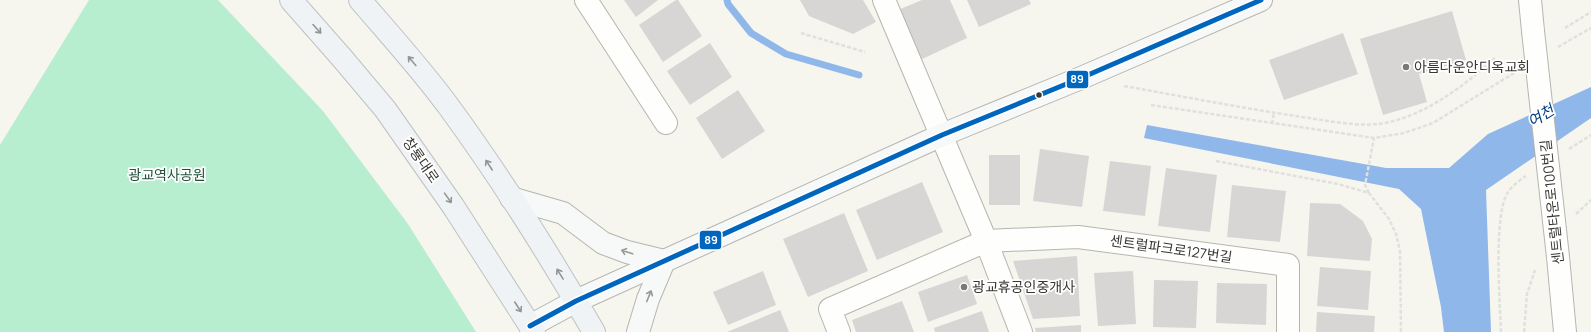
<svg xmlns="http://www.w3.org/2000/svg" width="1591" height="332" viewBox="0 0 1591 332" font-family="Manrope,'Noto Sans KR',sans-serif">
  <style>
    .green { fill: #b7eed0 }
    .water { fill: #90b7e9 }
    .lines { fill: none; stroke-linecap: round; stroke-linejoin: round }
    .stream { stroke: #90b7e9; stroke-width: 7 }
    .building { fill: #d8d6d4 }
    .street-casing { stroke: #b6b5b0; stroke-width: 24 }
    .secondary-casing { stroke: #b6b5b0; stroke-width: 24 }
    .primary-casing { stroke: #bdc2c3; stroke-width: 24 }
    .path { stroke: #e0e0de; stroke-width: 2.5; stroke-dasharray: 4 2; stroke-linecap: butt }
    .street { stroke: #fefefc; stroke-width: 22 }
    .secondary { stroke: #f7f8f8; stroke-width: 22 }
    .primary { stroke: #f0f3f5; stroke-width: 22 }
    .street-bridge-casing { stroke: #b6b5b0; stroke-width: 24; stroke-linecap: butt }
    .street-bridge { stroke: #fefefc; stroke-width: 22 }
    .bus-1-casing { stroke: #fff; stroke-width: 8 }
    .bus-1 { stroke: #0065bd; stroke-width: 5 }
    .oneway { stroke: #949594 }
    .oneway2 { stroke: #989895 }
    .poi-dot { fill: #7a7a74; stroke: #fff; stroke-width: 1.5 }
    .bus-dot { fill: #383732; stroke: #fff; stroke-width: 1.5 }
    .labels { text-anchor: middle; stroke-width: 3.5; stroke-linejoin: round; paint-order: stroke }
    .poi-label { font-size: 14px; fill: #383732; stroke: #fff; text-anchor: start }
    .street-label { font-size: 14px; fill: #383732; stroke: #fff }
    .park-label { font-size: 14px; fill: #23503b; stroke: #fff }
    .water-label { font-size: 15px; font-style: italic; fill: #003d7e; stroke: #fff }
    .line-badge { stroke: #fff; stroke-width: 1.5 }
    .badge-label { font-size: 11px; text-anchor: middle; font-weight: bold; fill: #fff }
  </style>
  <rect width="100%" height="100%" fill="#f6f5ee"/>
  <polygon class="green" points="89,0 218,0 323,111 408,224 476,332 0,332 0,145"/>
  <polygon class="water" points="1591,87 1591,118 1486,190 1491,332 1444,332 1441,307 1421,209 1399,189 1144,138 1147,125 1386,168 1449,168 1488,134"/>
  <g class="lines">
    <polyline class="stream" points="727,0 728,4 751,33 786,54 859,75"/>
  </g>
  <g class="building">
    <polygon points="624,0 658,0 636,17"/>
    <polygon points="676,0 678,0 702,36 663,62 639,25"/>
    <polygon points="800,0 863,0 876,22 853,34 809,16"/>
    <polygon points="922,0 950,0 967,38 920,60 898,10"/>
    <polygon points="967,0 1029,0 1031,4 979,27"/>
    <polygon points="1452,11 1466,60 1419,74 1427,102 1383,115 1360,39"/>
    <polygon points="1343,33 1358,74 1284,100 1269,60"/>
    <polygon points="710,43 732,77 690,105 667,71"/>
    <polygon points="738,90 765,131 722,159 696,118"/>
    <polygon points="1040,149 1089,156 1082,207 1033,201"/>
    <rect x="989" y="155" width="31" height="50"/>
    <polygon points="1110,161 1151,166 1145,216 1103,211"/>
    <polygon points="1166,168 1217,175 1210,232 1158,226"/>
    <polygon points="922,182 943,232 877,260 856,210"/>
    <polygon points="1232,185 1286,191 1280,242 1227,237"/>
    <polygon points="1310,203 1340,204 1363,221 1372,239 1370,261 1307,256"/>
    <polygon points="844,213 868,271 808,297 783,239"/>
    <polygon points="1077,256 1080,316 1033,319 1013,261"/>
    <polygon points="1320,267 1371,271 1368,310 1317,306"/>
    <polygon points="763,271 776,305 728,325 713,292"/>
    <polygon points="1133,271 1136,324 1098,326 1094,273"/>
    <polygon points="967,275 977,304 928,322 918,292"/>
    <polygon points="1154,280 1198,281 1196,328 1153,327"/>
    <polygon points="1217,283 1267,284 1266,325 1216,323"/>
    <polygon points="902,301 914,332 856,332 852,320"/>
    <polygon points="780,310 789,332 727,332"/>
    <polygon points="982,311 989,332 935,332 934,328"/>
    <polygon points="1317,312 1375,316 1374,332 1316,332"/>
    <polygon points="1081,325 1081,332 1036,332 1035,328"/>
  </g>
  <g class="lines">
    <defs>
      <g id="street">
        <polyline points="586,0 666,123"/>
        <polyline points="884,0 986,241 1021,332"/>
        <polyline points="1530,0 1533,31"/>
        <polyline points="1558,257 1565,332"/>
        <polyline points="839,332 830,309 986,241 1078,237 1288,265 1288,332"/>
      </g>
      <g id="secondary">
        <polyline points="511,198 563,213 603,243 627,252 664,261 648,299 638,332"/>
        <polyline points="530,326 576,301 942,135 1081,78 1261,0"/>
      </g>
      <g id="primary">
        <polyline points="291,0 342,58 385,109 453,206 534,332"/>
        <path d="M 360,0 C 390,35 422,70 449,107 C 501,178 550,256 594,332"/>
      </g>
    </defs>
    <use href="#street" class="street-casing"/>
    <use href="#secondary" class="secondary-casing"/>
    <use href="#primary" class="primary-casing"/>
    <g class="path">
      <polyline points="1565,28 1591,12"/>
      <polyline points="801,33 865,52"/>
      <polyline points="1558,47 1591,28"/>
      <path d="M 1124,86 C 1186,97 1247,109 1309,118 C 1334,122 1365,128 1390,122 C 1430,112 1465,85 1495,58"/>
      <polyline points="1151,105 1374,138 1404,133 1433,123 1514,73"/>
      <polyline points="1272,124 1274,113"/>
      <polyline points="1569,149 1591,135"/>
      <polyline points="1216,161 1338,184 1369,193 1389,219 1396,234 1400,251 1401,332"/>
      <polyline points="1369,193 1365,185 1374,138"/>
      <polyline points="1576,214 1591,200"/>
      <path d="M 1501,332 C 1500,302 1493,215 1508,192 C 1512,186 1521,179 1526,176"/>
      <polyline points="1524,332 1527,294 1535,270"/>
    </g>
    <use href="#street" class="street"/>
    <use href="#secondary" class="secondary"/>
    <use href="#primary" class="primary"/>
    <defs>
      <polyline id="street-bridge" points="1533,31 1558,257"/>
    </defs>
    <use href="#street-bridge" class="street-bridge-casing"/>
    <use href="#street-bridge" class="street-bridge"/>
    <defs>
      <polyline id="bus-1" points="530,326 576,301 942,135 1081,78 1261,0"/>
    </defs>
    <use href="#bus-1" class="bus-1-casing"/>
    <use href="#bus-1" class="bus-1"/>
  </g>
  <defs><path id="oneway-shaft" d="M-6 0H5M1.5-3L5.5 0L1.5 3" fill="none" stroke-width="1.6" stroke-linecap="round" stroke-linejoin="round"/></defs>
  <g class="oneway">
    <use href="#oneway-shaft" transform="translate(317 29) rotate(48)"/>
    <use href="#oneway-shaft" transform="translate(412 61) rotate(-130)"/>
    <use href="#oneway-shaft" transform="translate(489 165) rotate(-123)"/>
    <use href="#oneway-shaft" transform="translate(448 198) rotate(55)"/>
    <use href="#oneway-shaft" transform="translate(560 274) rotate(-122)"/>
    <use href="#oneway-shaft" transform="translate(518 307) rotate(57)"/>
  </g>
  <g class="oneway2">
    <use href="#oneway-shaft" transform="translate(627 252) rotate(-162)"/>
    <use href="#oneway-shaft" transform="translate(649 296) rotate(-68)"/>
  </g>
  <g class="poi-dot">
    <circle cx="1406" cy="67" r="4"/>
    <circle cx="964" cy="287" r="4"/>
  </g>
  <circle class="bus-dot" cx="1039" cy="95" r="3.5"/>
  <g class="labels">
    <g class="poi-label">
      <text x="1414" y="72">아름다운안디옥교회</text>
      <text x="972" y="292">광교휴공인중개사</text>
    </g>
    <g class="street-label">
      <text transform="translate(421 160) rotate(55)" y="5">창룡대로</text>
      <text transform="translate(1552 202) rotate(-96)" y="5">센트럴타운로100번길</text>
      <text transform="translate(1171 249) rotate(8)" y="5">센트럴파크로127번길</text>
    </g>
    <g class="park-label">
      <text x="167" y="180">광교역사공원</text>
    </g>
    <g class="water-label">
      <text transform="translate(1541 116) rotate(-31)" y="5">여천</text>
    </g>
  </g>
  <g class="line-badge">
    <rect x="1066" y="70" width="23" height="19" rx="4" fill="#0065bd"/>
    <rect x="699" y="230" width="23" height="20" rx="4" fill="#0065bd"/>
  </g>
  <g class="badge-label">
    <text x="1077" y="83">89</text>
    <text x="711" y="244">89</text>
  </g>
</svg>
